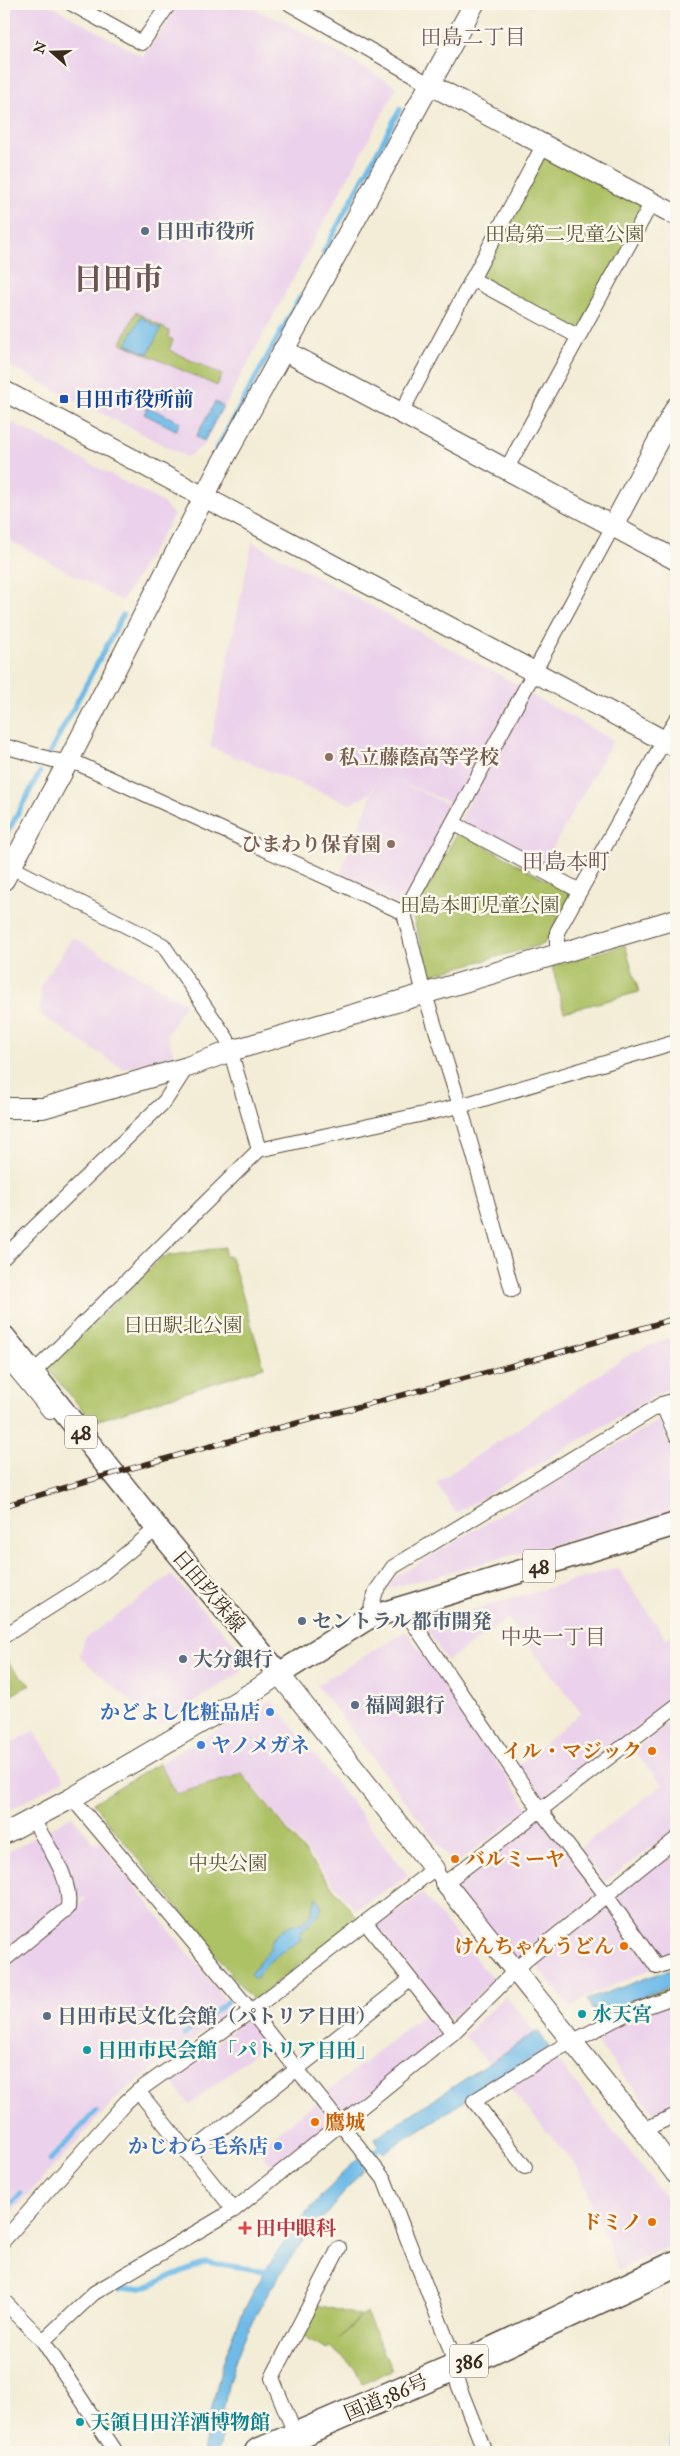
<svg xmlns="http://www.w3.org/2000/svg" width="680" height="2456" viewBox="0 0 680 2456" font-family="'IM FELL Great Primer','Noto Serif JP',serif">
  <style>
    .built { fill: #ebd1eb }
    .green { fill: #adc165; stroke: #747642 }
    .water { fill: #6ebbe8; stroke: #547283 }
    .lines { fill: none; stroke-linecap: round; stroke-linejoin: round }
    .stream { stroke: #6ebbe8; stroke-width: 5 }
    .street-casing { stroke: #57473a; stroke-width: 16 }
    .secondary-casing { stroke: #57473a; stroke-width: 22 }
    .primary-casing { stroke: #57473a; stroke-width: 25 }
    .highway-casing { stroke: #57473a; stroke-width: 29 }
    .street { stroke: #fff; stroke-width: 14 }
    .secondary { stroke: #fff; stroke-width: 20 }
    .primary { stroke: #fff; stroke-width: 22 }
    .highway { stroke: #fff; stroke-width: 26 }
    .rail-casing { stroke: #3b2a1e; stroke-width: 5.5 }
    .rail { stroke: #fbf7ec; stroke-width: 4; stroke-dasharray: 11; stroke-linecap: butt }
    .service-dot { fill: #5c6f8a; stroke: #fbf7ec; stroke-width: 2 }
    .transit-dot { fill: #1a4fb4; stroke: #fbf7ec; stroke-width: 2 }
    .education-dot { fill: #8d6e63; stroke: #fbf7ec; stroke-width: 2 }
    .shop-dot { fill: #3f7fe0; stroke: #fbf7ec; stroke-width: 2 }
    .food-dot { fill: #e8710a; stroke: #fbf7ec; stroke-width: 2 }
    .culture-dot { fill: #0f9aa8; stroke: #fbf7ec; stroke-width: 2 }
    .health-dot { fill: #e0444e; stroke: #fbf7ec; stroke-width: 2 }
    .labels { text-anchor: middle; stroke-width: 5; stroke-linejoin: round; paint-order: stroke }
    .shield { fill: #fbf7ec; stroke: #75685c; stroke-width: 1 }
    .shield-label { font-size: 19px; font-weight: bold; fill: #3b2a1e }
    .service-label { font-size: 20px; font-weight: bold; fill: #4e5e75; stroke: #fbf7ec; text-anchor: start }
    .park-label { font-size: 20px; fill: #5d5733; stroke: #fbf7ec }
    .transit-label { font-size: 20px; font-weight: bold; fill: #164399; stroke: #fbf7ec; text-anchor: start }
    .education-label { font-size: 20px; font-weight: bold; fill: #785e54; stroke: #fbf7ec; text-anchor: start }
    .street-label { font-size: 20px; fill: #3b2a1e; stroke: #fbf7ec }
    .shop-label { font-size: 20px; font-weight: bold; fill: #366cbe; stroke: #fbf7ec; text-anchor: end }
    .food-label { font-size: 20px; font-weight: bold; fill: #c56008; stroke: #fbf7ec; text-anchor: end }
    .culture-label { font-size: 20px; font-weight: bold; fill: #0d838f; stroke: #fbf7ec; text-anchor: start }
    .health-label { font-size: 20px; font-weight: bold; fill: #be3a42; stroke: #fbf7ec; text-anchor: start }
    .neighbourhood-label { font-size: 21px; fill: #6e5458; stroke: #fbf7ec }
    .quarter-label { font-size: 22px; fill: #6e5458; stroke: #fbf7ec }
    .town-label { font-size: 30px; font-weight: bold; fill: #6e5458; stroke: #fbf7ec }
  </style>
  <rect width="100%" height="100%" fill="#fbf7ec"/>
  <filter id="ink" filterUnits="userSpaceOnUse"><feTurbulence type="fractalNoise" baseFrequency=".02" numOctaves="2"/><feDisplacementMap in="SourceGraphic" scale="10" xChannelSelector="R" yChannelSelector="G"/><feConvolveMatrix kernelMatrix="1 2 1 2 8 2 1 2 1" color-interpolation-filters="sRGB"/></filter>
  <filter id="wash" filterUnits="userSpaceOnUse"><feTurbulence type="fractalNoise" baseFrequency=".0096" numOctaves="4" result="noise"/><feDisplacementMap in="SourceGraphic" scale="20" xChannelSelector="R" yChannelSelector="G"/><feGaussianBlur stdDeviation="1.12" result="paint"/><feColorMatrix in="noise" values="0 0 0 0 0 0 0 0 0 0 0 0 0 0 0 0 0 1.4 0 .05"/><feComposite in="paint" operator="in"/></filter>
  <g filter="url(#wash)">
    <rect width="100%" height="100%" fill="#f3edd7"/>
    <g class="built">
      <polygon points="4,4 48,4 143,57 179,4 240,4 283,21 397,87 203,446 187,457 4,363"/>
      <polygon points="4,418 162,502 174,515 122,601 4,537"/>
      <polygon points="252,542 518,685 456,805 383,775 456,808 403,907 339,876 380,774 371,793 350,804 210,747"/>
      <polygon points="528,693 613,740 542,867 459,822"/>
      <polygon points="73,937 185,1003 167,1036 174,1054 123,1069 40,1014 41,985"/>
      <polygon points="676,1336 676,1387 663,1391 456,1513 436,1483 633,1352"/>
      <polygon points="659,1420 676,1459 676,1511 386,1589 396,1577"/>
      <polygon points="618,1568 666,1639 676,1631 676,1698 543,1799 518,1766 581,1712 508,1619 447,1661 423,1624"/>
      <polygon points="171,1575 247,1657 241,1672 158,1725 79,1656 85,1639"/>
      <polygon points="406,1631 529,1809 454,1865 317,1685"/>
      <polygon points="272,1700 408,1875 355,1910 242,1773 176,1795 159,1763"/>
      <polygon points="676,1717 676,1828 605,1882 578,1849 663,1785 634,1751"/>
      <polygon points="34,1731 65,1779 4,1813 4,1747"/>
      <polygon points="540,1810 605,1894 515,1970 445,1883"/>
      <polygon points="72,1816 95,1845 100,1842 233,2010 121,2093 4,2221 4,1963 86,1899 85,1897 4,1951 4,1855"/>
      <polygon points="676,1846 676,1957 659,1964 611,1894"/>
      <polygon points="422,1893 493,1980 451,2019 376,1927"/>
      <polygon points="606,1899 653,1968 585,1998 571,2008 532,1960"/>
      <polygon points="506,1996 676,2210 676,2243 618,2270 578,2168 464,2035"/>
      <polygon points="676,2001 676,2105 655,2114 593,2038 620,2022"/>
      <polygon points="430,2009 450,2033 341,2121 321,2097"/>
      <polygon points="250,2016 269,2041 190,2105 170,2079"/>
      <polygon points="318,2101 336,2124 277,2171 257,2148"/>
    </g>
    <g class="green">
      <polygon points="545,147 648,202 578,331 477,276"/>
      <polygon points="136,312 169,331 168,337 173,340 169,350 222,375 217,386 121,343"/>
      <polygon points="458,831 571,894 544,944 430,975 413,917"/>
      <polygon points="625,945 639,992 564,1012 552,966"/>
      <polygon points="225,1247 225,1256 231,1257 264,1367 93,1422 47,1368 162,1257"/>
      <polygon points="4,1655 13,1669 30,1685 4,1699"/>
      <polygon points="159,1763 177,1794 242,1774 358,1919 253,2001 93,1803"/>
      <polygon points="676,1986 676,1993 602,2024 597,2014"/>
      <polygon points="318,2305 361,2316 338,2339 366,2313 392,2370 362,2384 355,2368 330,2347 326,2349 302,2335"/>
    </g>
    <g class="water">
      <polygon points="141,317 161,329 148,354 126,344"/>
      <polygon points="215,402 223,406 204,441 196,437"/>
      <polygon points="148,407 180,422 176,430 144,414"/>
      <path d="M 316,1897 L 322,1905 L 319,1915 L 300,1933 L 301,1940 C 282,1952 267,1959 255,1980 L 250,1974 L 269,1950 L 272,1940 L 282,1930 L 292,1924 L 301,1924 L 311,1914 Z"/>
      <polygon points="676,1967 676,1984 595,2014 587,2000"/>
      <polygon points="538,2031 549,2047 383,2153 375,2138"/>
      <path d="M 358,2158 L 365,2167 L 324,2217 L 317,2220 C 280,2274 239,2329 226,2395 C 222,2412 222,2431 220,2448 L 212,2452 L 203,2452 C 209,2424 214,2394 222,2367 C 247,2285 297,2216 358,2158 Z"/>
    </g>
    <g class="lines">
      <g class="stream">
        <polyline points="323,253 400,109"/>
        <polyline points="216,450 300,297"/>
        <polyline points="48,756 123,615"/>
        <polyline points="4,839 40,772"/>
        <polyline points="184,2035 227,2002"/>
        <polyline points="368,2158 384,2144"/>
        <polyline points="50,2160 96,2111"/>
        <polyline points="4,2212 21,2193"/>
        <polyline points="119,2290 143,2288 206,2262 270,2272"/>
        <polyline points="672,2452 676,2425"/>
      </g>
    </g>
  </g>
  <g filter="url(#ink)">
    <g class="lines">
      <defs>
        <g id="street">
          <polyline points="72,4 142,43 169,4"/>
          <polyline points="290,4 429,84"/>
          <polyline points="472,279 579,337"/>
          <polyline points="401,413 544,144"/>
          <polyline points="506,470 652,202"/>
          <polyline points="4,746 53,760 79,764 404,913"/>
          <polyline points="453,823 580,891"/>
          <polyline points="11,867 163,945 227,1039 259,1150"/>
          <polyline points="557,954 557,932 676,719"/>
          <polyline points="4,1257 165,1101 187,1067"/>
          <polyline points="512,1290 460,1106 421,982 404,913 612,528"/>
          <polyline points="4,1356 50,1412"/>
          <polyline points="33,1373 259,1150 460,1106 676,1042"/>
          <polyline points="662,1404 676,1435"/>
          <polyline points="403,1608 540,1810 605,1894 657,1967 676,1960"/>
          <polyline points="368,1618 376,1591 393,1567 662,1404 676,1400"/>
          <polyline points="4,1636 99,1576 150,1534"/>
          <polyline points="72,1798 251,2011 384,2179 450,2348 458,2384 485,2452"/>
          <polyline points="365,1922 453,2033"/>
          <path d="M 4,1960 L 68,1908 C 72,1876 47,1847 33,1819"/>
          <polyline points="138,2091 234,2210"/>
          <polyline points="643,2130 676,2115"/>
          <polyline points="189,2154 410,1980"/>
          <polyline points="525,2167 474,2101 558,2049 626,2014 676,1996"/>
          <polyline points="4,2240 126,2102 138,2091 251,2011 434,1869 445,1883 676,1706"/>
          <polyline points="4,2301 43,2341 116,2452"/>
          <polyline points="43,2341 94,2293 234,2210 453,2033 526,1960 676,1839"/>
          <polyline points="296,2436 272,2378 339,2248"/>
        </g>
        <g id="secondary">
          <polyline points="429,84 676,215"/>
          <polyline points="283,350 676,560"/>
          <polyline points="4,391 676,747"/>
          <polyline points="612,528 676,407"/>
          <polyline points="4,880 68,762 219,468 474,4"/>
          <polyline points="4,1108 43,1108 187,1067 231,1051 676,919"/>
          <polyline points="4,1834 72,1798 253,1692 279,1674 434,1869"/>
          <polyline points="445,1883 643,2130 676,2174"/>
        </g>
        <polyline id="primary" points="4,1337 157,1528 279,1674 368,1618 676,1524"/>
        <polyline id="highway" points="258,2452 480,2356 676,2264"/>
      </defs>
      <use href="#street" class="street-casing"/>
      <use href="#secondary" class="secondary-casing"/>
      <use href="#primary" class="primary-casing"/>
      <use href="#highway" class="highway-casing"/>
      <use href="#street" class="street"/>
      <use href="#secondary" class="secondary"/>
      <use href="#primary" class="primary"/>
      <use href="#highway" class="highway"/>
      <defs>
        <path id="rail" d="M 4,1506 C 226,1437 454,1386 676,1318"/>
      </defs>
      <use href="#rail" class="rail-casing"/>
      <use href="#rail" class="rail"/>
    </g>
  </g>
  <g class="service-dot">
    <circle cx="145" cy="231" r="5"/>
    <circle cx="302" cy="1621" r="5"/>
    <circle cx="183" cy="1659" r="5"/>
    <circle cx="355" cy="1705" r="5"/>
    <circle cx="47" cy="2016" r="5"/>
  </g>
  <rect class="transit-dot" x="59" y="394" width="10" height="10" rx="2.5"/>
  <g class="education-dot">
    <circle cx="329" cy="757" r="5"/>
    <circle cx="391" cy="844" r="5"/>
  </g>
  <g class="shop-dot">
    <circle cx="270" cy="1712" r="5"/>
    <circle cx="201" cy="1745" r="5"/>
    <circle cx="278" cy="2146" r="5"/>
  </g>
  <g class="food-dot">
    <circle cx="652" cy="1751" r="5"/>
    <circle cx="455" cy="1859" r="5"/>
    <circle cx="624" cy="1946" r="5"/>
    <circle cx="315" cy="2122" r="5"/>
    <circle cx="652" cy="2222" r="5"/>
  </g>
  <g class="culture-dot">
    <circle cx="582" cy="2014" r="5"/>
    <circle cx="87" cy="2050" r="5"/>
    <circle cx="80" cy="2422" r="5"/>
  </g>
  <path class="health-dot" d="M242.5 2220.5h5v5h5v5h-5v5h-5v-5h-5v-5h5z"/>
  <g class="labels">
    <g class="shield">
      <rect x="65" y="1415.5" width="32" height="33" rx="4"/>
      <rect x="523" y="1549.5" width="32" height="33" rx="4"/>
      <rect x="450" y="2344.5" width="38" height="33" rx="4"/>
    </g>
    <g class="shield-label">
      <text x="81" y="1439">48</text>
      <text x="539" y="1573">48</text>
      <text x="469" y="2368">386</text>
    </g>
    <g class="service-label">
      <text x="155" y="238">日田市役所</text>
      <text x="312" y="1628">セントラル都市開発</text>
      <text x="193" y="1666">大分銀行</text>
      <text x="365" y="1712">福岡銀行</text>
      <text x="57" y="2023">日田市民文化会館（パトリア日田）</text>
    </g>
    <g class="park-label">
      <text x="565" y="241">田島第二児童公園</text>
      <text x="480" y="912">田島本町児童公園</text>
      <text x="183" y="1332">日田駅北公園</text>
      <text x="228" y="1870">中央公園</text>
    </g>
    <g class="transit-label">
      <text x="74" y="406">日田市役所前</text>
    </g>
    <g class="education-label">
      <text x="339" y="764">私立藤蔭高等学校</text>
      <text x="381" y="851" text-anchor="end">ひまわり保育園</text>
    </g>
    <g class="street-label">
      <text transform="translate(209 1591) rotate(50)" y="7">日田玖珠線</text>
      <text transform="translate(386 2397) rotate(-23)" y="7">国道386号</text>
    </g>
    <g class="shop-label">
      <text x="260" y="1719">かどよし化粧品店</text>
      <text x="211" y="1752" text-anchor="start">ヤノメガネ</text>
      <text x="268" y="2153">かじわら毛糸店</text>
    </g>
    <g class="food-label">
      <text x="642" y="1758">イル・マジック</text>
      <text x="465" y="1866" text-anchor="start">バルミーヤ</text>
      <text x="614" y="1953">けんちゃんうどん</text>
      <text x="325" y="2129" text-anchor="start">鷹城</text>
      <text x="642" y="2229">ドミノ</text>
    </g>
    <g class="culture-label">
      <text x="592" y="2021">水天宮</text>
      <text x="97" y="2057">日田市民会館「パトリア日田」</text>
      <text x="90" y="2429">天領日田洋酒博物館</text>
    </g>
    <g class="health-label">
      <text x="256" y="2235">田中眼科</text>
    </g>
    <g class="neighbourhood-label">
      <text x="473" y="44">田島二丁目</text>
      <text x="553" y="1644">中央一丁目</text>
    </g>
    <g class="quarter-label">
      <text x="566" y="869">田島本町</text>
    </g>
    <g class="town-label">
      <text x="118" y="289">日田市</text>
    </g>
  </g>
  <rect width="680" height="2456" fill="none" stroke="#fbf7ec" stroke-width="20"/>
  <g transform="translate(52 52) rotate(290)" stroke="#fbf7ec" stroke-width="4" paint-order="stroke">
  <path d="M0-4L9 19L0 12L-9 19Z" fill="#3b2a1e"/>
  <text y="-8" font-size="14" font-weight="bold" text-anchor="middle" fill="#3b2a1e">N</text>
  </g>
</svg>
